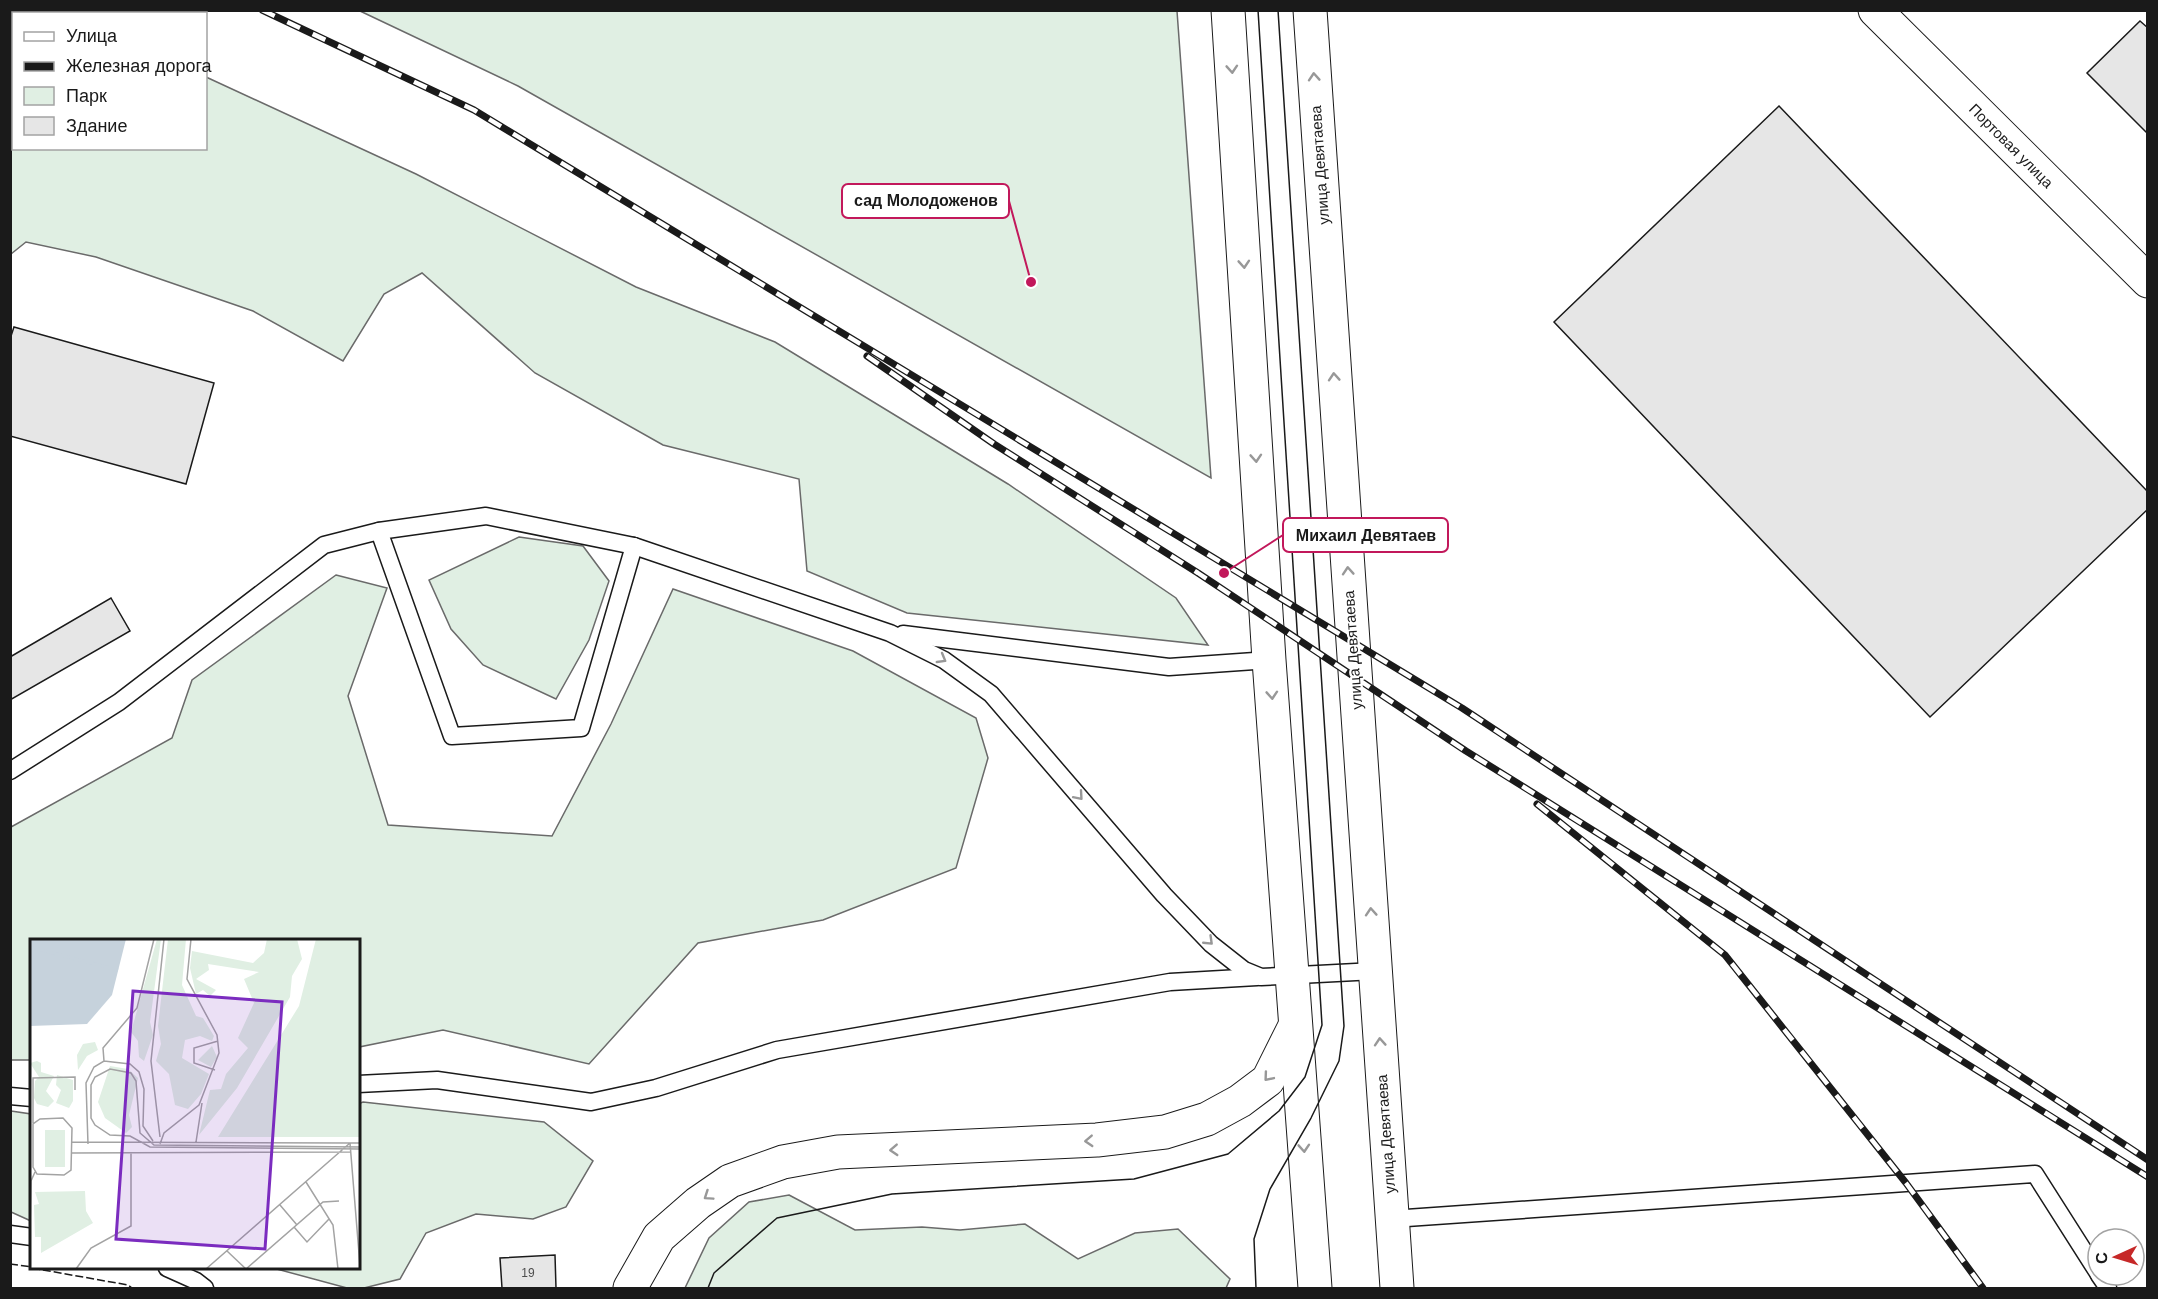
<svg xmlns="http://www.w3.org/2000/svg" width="2158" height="1299" viewBox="0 0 2158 1299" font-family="Arial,sans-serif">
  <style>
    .green { fill: #e0efe3; stroke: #6a6a6a; stroke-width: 1.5 }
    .building { fill: #e6e6e6; stroke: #1a1a1a; stroke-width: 1.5 }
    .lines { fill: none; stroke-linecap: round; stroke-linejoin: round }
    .service-casing { stroke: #1a1a1a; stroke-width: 19 }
    .minor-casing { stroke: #1a1a1a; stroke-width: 35 }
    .tertiary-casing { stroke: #1a1a1a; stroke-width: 35 }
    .service { stroke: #fff; stroke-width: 16 }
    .minor { stroke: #fff; stroke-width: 33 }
    .tertiary { stroke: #fff; stroke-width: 33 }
    .tram { stroke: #1a1a1a; stroke-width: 1.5 }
    .rail-casing { stroke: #1a1a1a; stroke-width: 7 }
    .rail { stroke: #fff; stroke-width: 4.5; stroke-dasharray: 14; stroke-linecap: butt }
    .fence { stroke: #1a1a1a; stroke-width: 1.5; stroke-dasharray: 8 3; stroke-linecap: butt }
    .oneway { stroke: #989898 }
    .labels { text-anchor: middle; stroke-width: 4.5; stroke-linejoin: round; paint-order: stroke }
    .number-label { font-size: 12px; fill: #4d4d4d }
    .street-label { font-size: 15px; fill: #1a1a1a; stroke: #fff }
    .inset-river { fill: none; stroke: #c6d2dc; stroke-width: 3 }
    .inset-road { fill: none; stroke: #a3a3a3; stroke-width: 1.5 }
    .view { fill: #7b2cbf; fill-opacity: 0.15; stroke: #7b2cbf; stroke-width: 3 }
    .inset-edge { fill: none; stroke: #1a1a1a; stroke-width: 3 }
    .leader { fill: none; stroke: #c2185b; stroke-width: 2 }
    .callout-dot { fill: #c2185b; stroke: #fff; stroke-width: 2 }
    .callout { fill: #fff; stroke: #c2185b; stroke-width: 2 }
    .callout-label { font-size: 16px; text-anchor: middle; font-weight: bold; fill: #1a1a1a }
  </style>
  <rect width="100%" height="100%" fill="#fff"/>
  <g class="green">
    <polygon points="11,10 73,10 77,13 14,14 14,148 206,148 206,77 416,174 636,287 775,342 1008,484 1176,598 1208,645 907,613 807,571 799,479 663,445 535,373 422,273 384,294 343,361 253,311 96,257 26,242 11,254"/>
    <polygon points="360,11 1177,11 1211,478 518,86"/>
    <polygon points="519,537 583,546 609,581 589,640 556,699 483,665 451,629 429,580"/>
    <polygon points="336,575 387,588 348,696 388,825 552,836 611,724 673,589 853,651 976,718 988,758 956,868 823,920 698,943 589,1064 443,1030 359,1047 358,940 32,940 31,1060 11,1060 11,827 172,738 192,680"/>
    <polygon points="363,1102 544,1122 593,1161 566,1207 533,1219 476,1214 426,1233 400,1279 364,1288 347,1288 273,1268 358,1268 358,1104"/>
    <polygon points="11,1111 31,1114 31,1221 11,1212"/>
    <polygon points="789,1195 855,1230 922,1227 960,1230 1025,1224 1078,1259 1135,1233 1178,1229 1230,1279 1226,1288 685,1288 709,1238 749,1202"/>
  </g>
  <g class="building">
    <polygon points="2140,21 2148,28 2148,134 2087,73"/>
    <polygon points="1779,106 2148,492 2148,509 1930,717 1554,322"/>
    <polygon points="14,327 214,383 186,484 10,436 10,339"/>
    <polygon points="111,598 130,631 10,700 10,657"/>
    <polygon points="555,1255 556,1288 502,1288 500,1258"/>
  </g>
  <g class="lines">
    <defs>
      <g id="service">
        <polyline points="379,531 452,736 581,728 634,546"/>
        <polyline points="903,634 1169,667 1269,660"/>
        <polyline points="10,771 119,702 324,545 379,531 486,516 634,546 890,633 944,660 991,694 1164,895 1211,944 1244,970 1261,977 1375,971"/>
        <polyline points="358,1084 437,1080 591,1102 656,1088 777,1050 1170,982 1257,977"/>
        <polyline points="10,1096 32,1098"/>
        <polyline points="1392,1219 2035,1174 2098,1273"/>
        <polyline points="10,1234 32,1237"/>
        <polyline points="167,1268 196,1281 205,1288"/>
        <polyline points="2099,1275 2108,1288"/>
      </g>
      <g id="minor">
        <polyline points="1875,10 2148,281"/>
        <polyline points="630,1288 659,1237 698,1203 730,1181 783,1162 838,1152 1097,1140 1165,1132 1207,1119 1240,1101 1268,1080 1295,1026"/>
      </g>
      <g id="tertiary">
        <polyline points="1228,10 1269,660 1315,1288"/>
        <polyline points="1310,10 1397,1288"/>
      </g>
    </defs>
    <use href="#service" class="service-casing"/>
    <use href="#minor" class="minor-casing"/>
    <use href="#tertiary" class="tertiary-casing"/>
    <use href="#service" class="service"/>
    <use href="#minor" class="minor"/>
    <use href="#tertiary" class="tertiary"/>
    <g class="tram">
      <polyline points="708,1288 714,1273 777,1218 892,1194 1134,1179 1228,1154 1279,1111 1305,1077 1322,1025 1258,10"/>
      <polyline points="1256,1288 1254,1239 1270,1189 1311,1118 1339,1061 1344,1026 1278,10"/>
    </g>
    <defs>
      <g id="rail">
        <polyline points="262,10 474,110 1462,708 2148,1160"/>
        <polyline points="867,356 994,444 1198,573 1466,751 2148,1177"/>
        <polyline points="1537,804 1725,955 1906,1183 1983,1288"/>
      </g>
    </defs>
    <use href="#rail" class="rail-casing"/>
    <use href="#rail" class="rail"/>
    <g class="fence">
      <polyline points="10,1264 32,1267"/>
      <polyline points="32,1268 128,1285 132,1288"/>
    </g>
  </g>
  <defs><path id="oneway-chevron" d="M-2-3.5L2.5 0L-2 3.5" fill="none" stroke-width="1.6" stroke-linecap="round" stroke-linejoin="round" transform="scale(1.5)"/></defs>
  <g class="oneway">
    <use href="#oneway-chevron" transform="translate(1232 69) rotate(86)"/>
    <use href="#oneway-chevron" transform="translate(1314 77) rotate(-94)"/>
    <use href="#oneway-chevron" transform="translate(1244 264) rotate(86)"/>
    <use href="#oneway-chevron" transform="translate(1334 377) rotate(-94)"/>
    <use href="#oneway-chevron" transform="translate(1256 458) rotate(86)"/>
    <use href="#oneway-chevron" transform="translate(1348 571) rotate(-94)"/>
    <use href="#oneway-chevron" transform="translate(942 659) rotate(30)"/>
    <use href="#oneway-chevron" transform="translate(1272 695) rotate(86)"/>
    <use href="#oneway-chevron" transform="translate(1079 796) rotate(49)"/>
    <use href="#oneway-chevron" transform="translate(1371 912) rotate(-94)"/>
    <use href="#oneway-chevron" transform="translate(1209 941) rotate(44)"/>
    <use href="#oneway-chevron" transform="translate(1380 1042) rotate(-94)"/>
    <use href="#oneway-chevron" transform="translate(1268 1077) rotate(130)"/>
    <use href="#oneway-chevron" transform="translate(1089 1141) rotate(177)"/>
    <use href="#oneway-chevron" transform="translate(1304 1148) rotate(86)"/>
    <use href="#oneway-chevron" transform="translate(894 1150) rotate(177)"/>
    <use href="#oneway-chevron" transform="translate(708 1196) rotate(146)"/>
  </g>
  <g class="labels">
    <g class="number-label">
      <text x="528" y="1277">19</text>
    </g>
    <g class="street-label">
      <text transform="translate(2011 146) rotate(45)" y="5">Портовая улица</text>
      <text transform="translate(1320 165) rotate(-94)" y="5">улица Девятаева</text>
      <text transform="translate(1353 650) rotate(-94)" y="5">улица Девятаева</text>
      <text transform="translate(1386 1134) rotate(-94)" y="5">улица Девятаева</text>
    </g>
  </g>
  <g transform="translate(30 939)">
    <rect width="330" height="330" fill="#fff"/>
    <path d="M 127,0 L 131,0 L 120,83 L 123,96 L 114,122 L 109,118 L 108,102 L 101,93 ZM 138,0 L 156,0 L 152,46 L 166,77 L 173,79 L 184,97 L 182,102 L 170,97 L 155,101 L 152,119 L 179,135 L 171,155 L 158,170 L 145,166 L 139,135 L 126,122 L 131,105 L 128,87 ZM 237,0 L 267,0 L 272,20 L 262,37 L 260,58 L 207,149 L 169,196 L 180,151 L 191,150 L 196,135 L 218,109 L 208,99 L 224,64 L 214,40 L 229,33 L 178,25 L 179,31 L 166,40 L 186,51 L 180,57 L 173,51 L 166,55 L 160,29 L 162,12 L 223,24 L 234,14 ZM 286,0 L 330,0 L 330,198 L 188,198 L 269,67 ZM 65,103 L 68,111 L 57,117 L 48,131 L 47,116 L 53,105 ZM 182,107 L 187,118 L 181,128 L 168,121 ZM 7,122 L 11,124 L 11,133 L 24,137 L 16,152 L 24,162 L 18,168 L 7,165 L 4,159 L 5,142 L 9,138 L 0,124 ZM 80,127 L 98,130 L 108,139 L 99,176 L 102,188 L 96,194 L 75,179 L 68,163 ZM 27,136 L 43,141 L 43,162 L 39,169 L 26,164 L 31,151 L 26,146 ZM 15,191 L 35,191 L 35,228 L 15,228 ZM 55,252 L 56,272 L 63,284 L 11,314 L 11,298 L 5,298 L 4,266 L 9,265 L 5,253 Z" fill="#e0efe3"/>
    <path d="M 0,0 L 96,0 L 82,56 L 57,85 L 0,87 Z" fill="#c6d2dc"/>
    <path class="inset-river" d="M 0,8 L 88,31"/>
    <path class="inset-road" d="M 74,122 L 73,109 L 107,69 L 124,0M 185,131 L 164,124 L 164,109 L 188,102M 33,179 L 42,189 L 41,231 L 34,236 L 7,235 L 3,228 L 3,185 L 10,180 ZM 3,184 L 3,139 L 45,138 L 45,151M 130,198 L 121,122 L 134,0M 42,203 L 320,204M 166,203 L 172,164M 330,204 L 320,204 L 330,327M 58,205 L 56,144 L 64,128 L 74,122 L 100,125 L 109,133 L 114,150 L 113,187 L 123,202M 130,205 L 134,194 L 169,166 L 189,114 L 187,96 L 157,40 L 161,0M 330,208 L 124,206 L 110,194 L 106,142 L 101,134 L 80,130 L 65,138 L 61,146 L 61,179 L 65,186 L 80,196 L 100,197 L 120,208 L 330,210M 42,214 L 320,213M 276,243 L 303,286 L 308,330M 250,266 L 267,286M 264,288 L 277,303 L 299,280M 0,292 L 1,242 L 5,233M 197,312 L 216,330M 46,330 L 61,309 L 101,287 L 101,213M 176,330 L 320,204M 216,330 L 293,263 L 309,262"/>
    <path class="view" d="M 103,52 L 252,63 L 235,310 L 86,300 Z"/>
    <rect width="330" height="330" class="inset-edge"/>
  </g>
  <path class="leader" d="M1031 282L1009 201M1224 573L1283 535"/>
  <g class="callout-dot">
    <circle cx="1031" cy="282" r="6"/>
    <circle cx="1224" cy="573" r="6"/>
  </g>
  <g class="callout">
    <rect x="842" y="184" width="167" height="34" rx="6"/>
    <rect x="1283" y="518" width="165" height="34" rx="6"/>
  </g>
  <g class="callout-label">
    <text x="926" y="206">сад Молодоженов</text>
    <text x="1366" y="541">Михаил Девятаев</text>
  </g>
  <rect width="2158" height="1299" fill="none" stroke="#1a1a1a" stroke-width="24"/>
  <rect x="12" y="12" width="195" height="138" fill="#ffffff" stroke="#a3a3a3" stroke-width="1.5"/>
  <rect x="24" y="32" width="30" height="9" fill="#ffffff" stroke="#a3a3a3" stroke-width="1.5"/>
  <text x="66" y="42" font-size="18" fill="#1a1a1a">Улица</text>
  <rect x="24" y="62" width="30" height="9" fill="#1a1a1a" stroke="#a3a3a3" stroke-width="1.5"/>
  <text x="66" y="72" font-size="18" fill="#1a1a1a">Железная дорога</text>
  <rect x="24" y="87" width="30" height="18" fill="#e0efe3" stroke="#a3a3a3" stroke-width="1.5"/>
  <text x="66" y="102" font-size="18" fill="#1a1a1a">Парк</text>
  <rect x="24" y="117" width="30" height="18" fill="#e6e6e6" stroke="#a3a3a3" stroke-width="1.5"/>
  <text x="66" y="132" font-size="18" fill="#1a1a1a">Здание</text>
  <g transform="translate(2116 1257) rotate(266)"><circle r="28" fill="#ffffff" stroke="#a3a3a3" stroke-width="1.5"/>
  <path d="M0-4.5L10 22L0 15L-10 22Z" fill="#c62828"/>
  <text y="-9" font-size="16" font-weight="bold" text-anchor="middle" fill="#1a1a1a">С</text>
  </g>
</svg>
